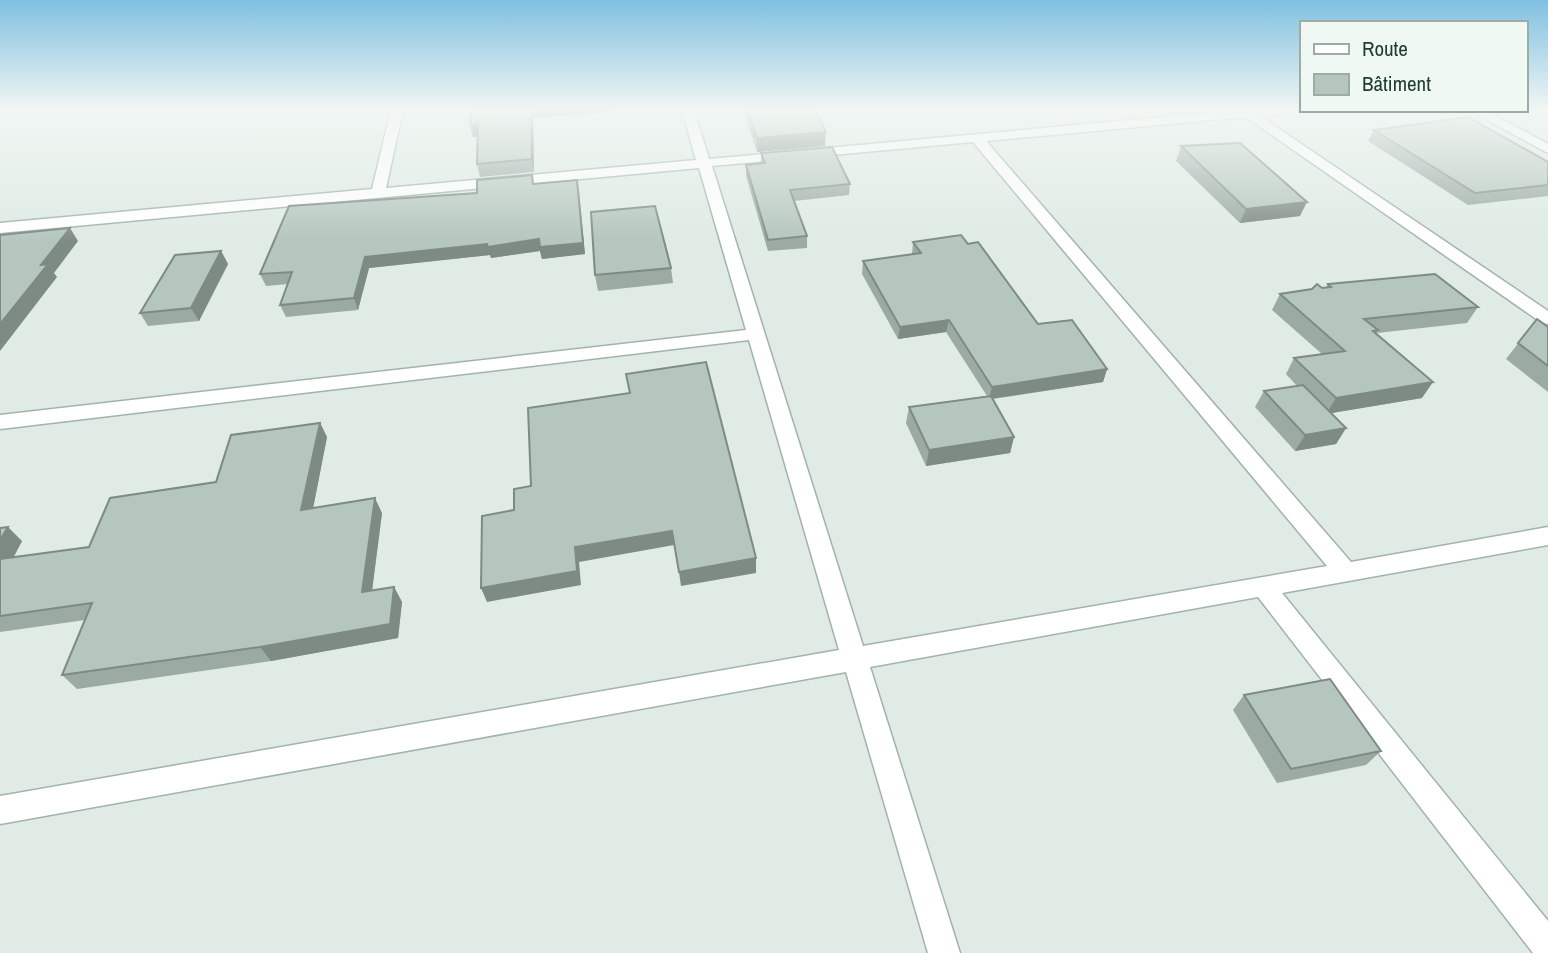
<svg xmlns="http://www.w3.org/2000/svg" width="1548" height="953" viewBox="0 0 1548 953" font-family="'Archivo Narrow',sans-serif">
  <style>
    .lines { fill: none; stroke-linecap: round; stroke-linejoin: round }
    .minor-casing { stroke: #a2b3ab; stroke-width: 3 }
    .minor { fill: #fff; fill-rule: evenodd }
    .wall { fill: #9baaa3 }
    .shaded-wall { fill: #7e8b84 }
    .building { fill: #b4c6bd; stroke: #7e8b84; stroke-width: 2 }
  </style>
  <rect width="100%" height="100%" fill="#dfebe4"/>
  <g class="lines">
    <defs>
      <g id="minor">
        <path d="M 391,110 L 403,110 L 386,188 L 696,160 L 682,110 L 694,110 L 709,159 L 1238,110 L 1286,110 L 1280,114 L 1260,116 L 1548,311 L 1548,324 L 1542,323 L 1246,117 L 986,141 L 1351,562 L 1548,527 L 1548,545 L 1282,593 L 1548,921 L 1548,953 L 1533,953 L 1258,597 L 870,667 L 960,953 L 928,953 L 846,672 L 0,824 L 0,796 L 839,650 L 749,340 L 0,429 L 0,415 L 746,330 L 699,168 L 0,233 L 0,223 L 372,189 ZM 973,142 L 1327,566 L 863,646 L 712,166 Z"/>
        <polygon points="1469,110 1485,110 1548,144 1548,153"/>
      </g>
    </defs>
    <use href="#minor" class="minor-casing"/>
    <use href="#minor" class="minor"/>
  </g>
  <g class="wall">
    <polygon points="471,110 633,110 533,118 534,172 480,177 477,164 478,137 473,137"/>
    <polygon points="743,110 815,110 825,146 757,152"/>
    <polygon points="1374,130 1548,162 1548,196 1468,205 1368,141"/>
    <polygon points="1181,146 1300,216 1240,223 1176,161"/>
    <polygon points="761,153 850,184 849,195 794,201 807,236 807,248 768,251 746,176 746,165 761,164"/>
    <polygon points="532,175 534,184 579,191 585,254 542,259 540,251 491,258 490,255 369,268 358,310 286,317 280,305 288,284 266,286 260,274 477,193"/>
    <polygon points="913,242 968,244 1038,324 1107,369 1103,382 993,399 1014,437 1010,453 926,466 906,423 909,407 987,396 946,332 898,339 862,274 863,261 912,254"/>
    <polygon points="221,251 228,264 199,321 148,326 140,313"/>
    <polygon points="671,268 673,283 598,291 595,275"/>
    <polygon points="1328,284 1478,307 1467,323 1377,333 1376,334 1422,398 1331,413 1346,428 1336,444 1295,451 1255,407 1264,391 1297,386 1286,374 1294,358 1322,354 1272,310 1280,294 1326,287"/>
    <polygon points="1537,319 1548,327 1548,392 1506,359"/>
    <polygon points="320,423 327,437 313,508 382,513 372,591 394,587 402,602 398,638 271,661 77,689 62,675 85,620 0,632 0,528 22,541 14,557 89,547 216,482"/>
    <polygon points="1244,695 1381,751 1366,765 1277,783 1233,710"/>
  </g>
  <g class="shaded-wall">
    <polygon points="531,110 633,110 533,118 534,172 532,159"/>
    <polygon points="478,124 481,136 473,137 470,125"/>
    <polygon points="826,132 825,146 757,152 757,138"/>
    <polygon points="577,180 585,254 542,259 540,251 491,258 490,255 369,268 358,310 354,298 365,257 487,244"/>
    <polygon points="1307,202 1300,216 1240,223 1246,209"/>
    <polygon points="70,228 78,241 54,273 57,277 0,351 0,324 41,265"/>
    <polygon points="221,251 228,264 199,321 191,308"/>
    <polygon points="949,320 946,332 898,339 900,327"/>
    <polygon points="1107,369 1103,382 989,399 992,387"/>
    <polygon points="1433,382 1422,398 1326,414 1336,398"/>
    <polygon points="320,423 327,437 310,524 301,510"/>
    <polygon points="1346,428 1336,444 1295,451 1305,435"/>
    <polygon points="1014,437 1010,453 926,466 929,450"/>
    <polygon points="375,498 382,513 370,606 362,592"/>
    <polygon points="8,527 22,541 4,574 0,570 0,540"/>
    <polygon points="672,531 674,545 579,562 581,585 487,602 481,588 575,547"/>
    <polygon points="756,558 756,573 681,586 679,572"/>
    <polygon points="394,587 402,602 398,638 271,661 260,647"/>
  </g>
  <g class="building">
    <polygon points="471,110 531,110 532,159 477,164 478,124 470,125"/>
    <polygon points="747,110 815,110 826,132 757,138"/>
    <polygon points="1468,117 1548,162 1548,185 1475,193 1374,130"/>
    <polygon points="1240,143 1307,202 1246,209 1181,146"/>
    <polygon points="832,147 850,184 790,190 807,236 768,240 746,165 765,163 761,153"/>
    <polygon points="532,175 533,184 577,180 583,243 540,247 539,239 488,247 487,244 365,257 354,298 280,305 292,272 260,274 289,206 477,193 477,180"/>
    <polygon points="655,206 671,268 595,275 591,212"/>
    <polygon points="70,228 41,265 48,264 0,324 0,235"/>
    <polygon points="961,235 968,244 978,242 1038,324 1072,320 1107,369 992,387 949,320 900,327 863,261 921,253 913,242"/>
    <polygon points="221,251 191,308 140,313 175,255"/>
    <polygon points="1435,274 1478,307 1364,319 1378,330 1373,331 1433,382 1336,398 1294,358 1345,351 1280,294 1312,289 1317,284 1322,288 1331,287 1328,284"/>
    <polygon points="1537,319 1548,327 1548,366 1518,343"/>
    <polygon points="706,362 756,558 679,572 672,531 575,547 577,571 481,588 482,516 514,510 514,489 531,486 528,408 630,393 626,374"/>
    <polygon points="1303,385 1346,428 1305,435 1264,391"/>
    <polygon points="991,396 1014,437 929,450 909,407"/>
    <polygon points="320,423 301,510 375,498 362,592 394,587 390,624 260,647 62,675 92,603 0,616 0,559 89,547 110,498 216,482 231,435"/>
    <polygon points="8,527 0,540 0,528"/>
    <polygon points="1330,679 1381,751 1291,769 1244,695"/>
  </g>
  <linearGradient id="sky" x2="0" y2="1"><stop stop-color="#7fc0e0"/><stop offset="0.45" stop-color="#f1f6f3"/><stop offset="1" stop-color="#f1f6f3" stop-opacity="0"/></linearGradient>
  <rect width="1548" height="243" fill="url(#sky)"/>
  <rect x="1300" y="21" width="228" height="91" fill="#eff8f2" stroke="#9cada5" stroke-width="2"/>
  <rect x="1314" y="44" width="35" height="10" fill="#ffffff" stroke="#9cada5" stroke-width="2"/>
  <text x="1362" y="56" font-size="21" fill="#1f3c31">Route</text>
  <rect x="1314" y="74" width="35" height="21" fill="#b4c6bd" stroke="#9cada5" stroke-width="2"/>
  <text x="1362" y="91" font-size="21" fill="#1f3c31">Bâtiment</text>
</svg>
